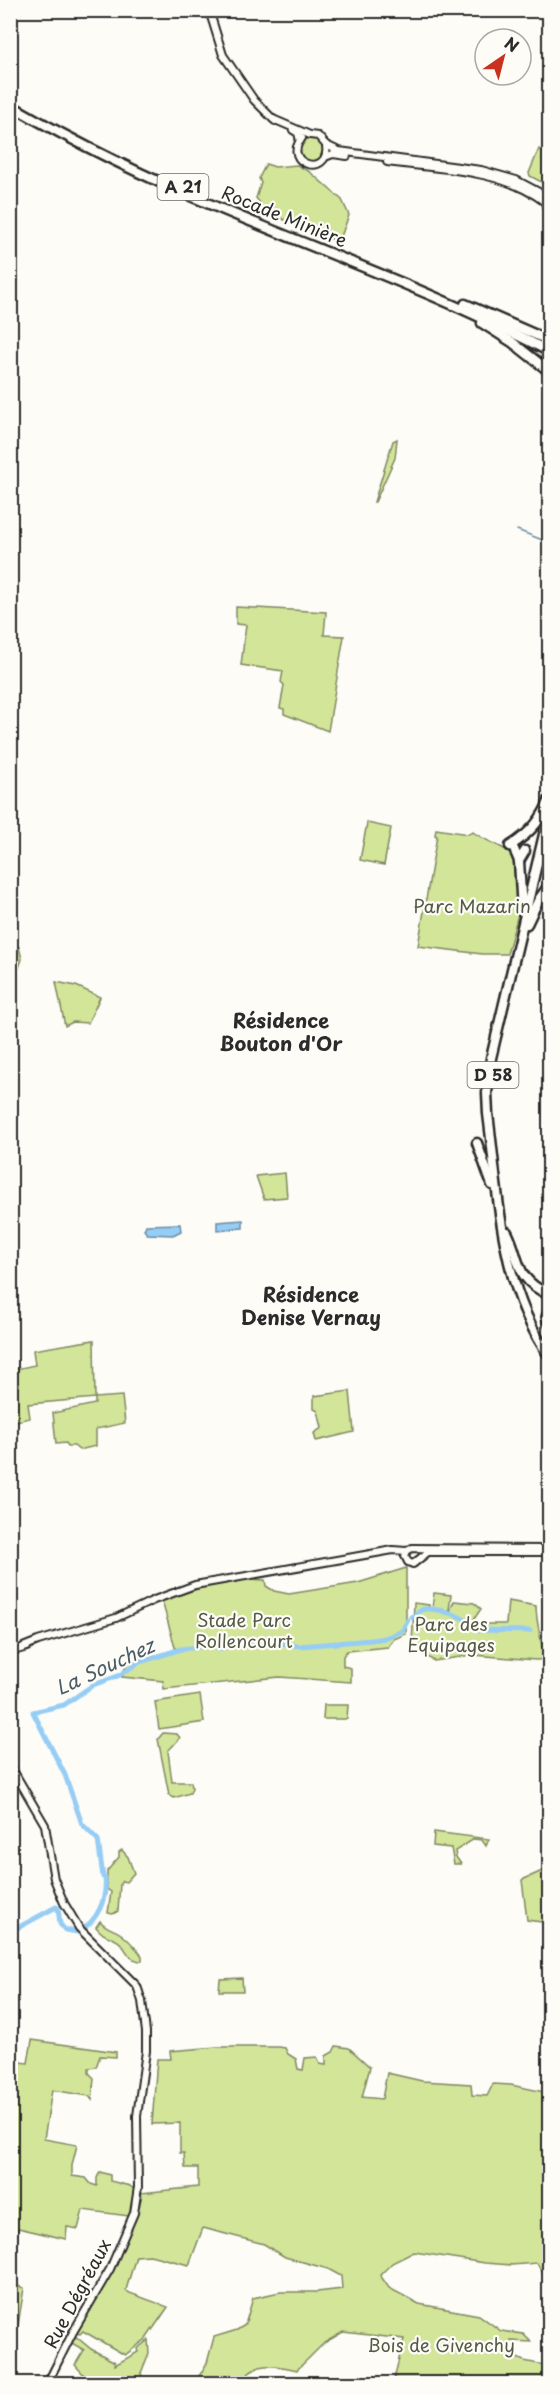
<svg xmlns="http://www.w3.org/2000/svg" width="560" height="2394" viewBox="0 0 560 2394" font-family="'Playpen Sans',sans-serif">
  <style>
    .green { fill: #d3e599; stroke: #7f8862; stroke-width: 1.5 }
    .water { fill: #96cdf5; stroke: #6b8ca4; stroke-width: 1.5 }
    .lines { fill: none; stroke-linecap: round; stroke-linejoin: round }
    .stream { stroke: #6b8ca4; stroke-width: 1.5 }
    .river { stroke: #96cdf5; stroke-width: 5 }
    .major-casing { stroke: #2b2b2b; stroke-width: 10 }
    .highway-casing { stroke: #2b2b2b; stroke-width: 13 }
    .major { stroke: #fdfcf7; stroke-width: 6 }
    .highway { stroke: #fdfcf7; stroke-width: 8 }
    .labels { text-anchor: middle; stroke-width: 4.5; stroke-linejoin: round; paint-order: stroke }
    .shield { fill: #fdfcf7; stroke: #6a6a68; stroke-width: 1.5 }
    .shield-label { font-size: 16px; font-weight: bold; fill: #2b2b2b }
    .street-label { font-size: 18px; fill: #2b2b2b; stroke: #fdfcf7 }
    .park-label { font-size: 18px; fill: #555a46; stroke: #fdfcf7 }
    .neighbourhood-label { font-size: 20px; font-weight: bold; fill: #2b2b2b; stroke: #fdfcf7 }
    .water-label { font-size: 20px; font-style: italic; fill: #4b5c68; stroke: #fdfcf7 }
  </style>
  <rect width="100%" height="100%" fill="#fdfcf7"/>
  <filter id="ink" filterUnits="userSpaceOnUse"><feTurbulence type="fractalNoise" baseFrequency=".0167" numOctaves="2"/><feDisplacementMap in="SourceGraphic" scale="12" xChannelSelector="R" yChannelSelector="G"/><feConvolveMatrix kernelMatrix="1 2 1 2 8 2 1 2 1" color-interpolation-filters="sRGB"/></filter>
  <g filter="url(#ink)">
    <g class="green">
      <circle cx="312" cy="150" r="12"/>
      <polygon points="539,149 549,154 549,186 530,176 529,173"/>
      <polygon points="266,164 275,167 297,165 310,172 342,200 349,215 339,242 260,210 260,203 256,198 261,183 259,178"/>
      <polygon points="397,439 395,458 375,502 374,502 393,441"/>
      <polygon points="236,607 326,612 324,635 344,636 328,731 284,714 284,709 280,708 284,685 281,682 283,671 241,665 246,625 236,624"/>
      <polygon points="367,823 391,828 384,865 360,860"/>
      <path d="M 436,829 L 468,834 L 473,832 C 486,842 503,845 515,857 L 519,911 L 507,954 L 482,954 L 418,946 L 437,836 L 435,835 Z"/>
      <polygon points="11,943 19,947 22,959 14,982 11,983"/>
      <polygon points="56,982 76,986 100,997 88,1023 73,1022 65,1026"/>
      <polygon points="285,1173 287,1197 264,1199 256,1176"/>
      <polygon points="94,1340 95,1398 122,1396 125,1423 96,1429 96,1446 79,1450 74,1446 68,1446 66,1443 56,1444 53,1413 95,1404 95,1398 28,1404 30,1418 11,1422 11,1370 35,1365 33,1350"/>
      <polygon points="350,1391 354,1432 316,1441 314,1433 322,1428 318,1411 314,1409 314,1396"/>
      <path d="M 406,1568 L 406,1634 L 394,1639 L 388,1647 L 347,1651 L 343,1656 L 343,1666 L 351,1668 L 351,1682 L 279,1677 L 164,1689 L 163,1681 L 122,1677 L 127,1662 L 176,1651 L 162,1601 C 191,1590 234,1577 265,1580 L 266,1586 L 274,1591 L 289,1594 L 358,1583 Z"/>
      <polygon points="434,1593 451,1595 449,1610 432,1609"/>
      <path d="M 454,1601 L 474,1603 L 481,1609 L 474,1619 L 481,1624 L 506,1624 L 508,1601 L 536,1606 C 536,1621 540,1632 542,1647 L 549,1652 L 549,1659 L 536,1660 L 473,1655 L 434,1661 L 426,1656 L 425,1647 L 412,1645 L 414,1603 L 429,1605 L 429,1609 L 450,1611 Z"/>
      <polygon points="200,1695 204,1722 159,1729 155,1702"/>
      <polygon points="324,1705 348,1705 347,1719 323,1719"/>
      <polygon points="163,1733 177,1734 180,1738 168,1751 172,1782 191,1782 192,1788 190,1793 174,1798 169,1795 158,1739"/>
      <polygon points="434,1832 489,1839 486,1846 482,1840 474,1839 455,1851 456,1857 461,1864 454,1864 451,1848 433,1846"/>
      <polygon points="122,1850 128,1857 134,1873 126,1882 122,1881 120,1884 118,1911 113,1914 108,1913 111,1892 107,1889 107,1871 119,1857 119,1852"/>
      <polygon points="549,1868 549,1950 547,1950 549,1923 527,1920 522,1880"/>
      <path d="M 100,1921 C 108,1930 113,1928 121,1934 C 129,1940 136,1948 142,1956 L 142,1961 C 125,1960 127,1945 116,1940 C 105,1934 106,1938 96,1927 Z"/>
      <polygon points="242,1978 243,1991 219,1991 220,1979"/>
      <polygon points="32,2040 116,2052 116,2057 100,2056 96,2067 89,2068 89,2073 94,2078 92,2100 89,2096 52,2090 44,2139 77,2145 72,2165 72,2176 86,2178 91,2184 97,2186 97,2178 100,2172 110,2175 110,2181 130,2186 135,2190 132,2214 129,2216 83,2210 78,2229 67,2227 66,2239 18,2228 12,2262 10,2262 10,2061 28,2063"/>
      <path d="M 336,2046 L 349,2048 L 370,2067 L 362,2097 L 382,2099 L 387,2073 L 422,2081 L 471,2084 L 472,2095 L 487,2096 L 493,2084 L 511,2085 L 549,2093 L 549,2284 L 537,2263 L 511,2265 L 485,2263 L 414,2252 L 392,2263 L 380,2275 L 389,2288 L 419,2304 L 479,2315 L 501,2331 L 523,2334 L 531,2342 L 511,2341 L 499,2350 L 524,2361 L 549,2366 L 549,2383 L 393,2383 L 404,2339 L 343,2332 L 324,2343 L 297,2370 C 274,2365 255,2360 241,2383 L 145,2383 L 149,2378 L 198,2378 L 207,2363 L 214,2337 L 237,2330 L 245,2325 L 253,2298 L 280,2292 L 317,2292 L 342,2289 L 341,2276 L 328,2269 L 285,2257 L 264,2244 L 203,2228 L 189,2265 L 150,2255 L 136,2256 L 126,2290 L 127,2292 L 168,2307 L 146,2339 L 125,2355 L 83,2331 L 80,2334 L 75,2333 L 110,2273 L 133,2224 L 142,2196 L 140,2193 L 198,2187 L 198,2168 L 185,2168 L 184,2153 L 180,2153 L 180,2123 L 152,2124 L 157,2059 L 171,2059 L 170,2051 L 217,2047 L 279,2047 L 285,2048 L 288,2054 L 296,2059 L 298,2069 L 303,2070 L 305,2058 L 317,2057 L 320,2064 L 326,2065 L 326,2056 L 333,2052 Z"/>
      <polygon points="11,2284 24,2288 18,2325 11,2341"/>
      <polygon points="74,2335 91,2349 115,2362 115,2365 138,2352 137,2349 148,2340 149,2353 141,2373 144,2383 80,2383 85,2376 75,2365 84,2350 70,2342"/>
    </g>
    <g class="water">
      <polygon points="243,1220 243,1228 217,1230 217,1222"/>
      <polygon points="180,1224 181,1231 173,1235 147,1234 144,1230 146,1225"/>
    </g>
    <g class="lines">
      <polyline class="stream" points="517,530 545,541"/>
      <g class="river">
        <path d="M 412,1617 C 415,1615 420,1610 424,1609 C 441,1608 467,1617 478,1630 L 530,1631"/>
        <path d="M 10,1932 L 56,1907 L 58,1908 L 60,1924 L 65,1930 L 78,1932 C 98,1921 107,1899 105,1878 L 103,1877 L 98,1840 L 82,1824 L 65,1775 L 33,1712 L 64,1705 L 93,1685 L 118,1676 L 140,1662 L 181,1649 L 207,1646 L 220,1649 L 229,1645 L 259,1641 L 300,1646 L 371,1640 L 385,1638 L 402,1631 L 408,1620"/>
      </g>
      <defs>
        <g id="major">
          <polyline points="209,10 223,55 254,100 275,121"/>
          <polyline points="273,119 310,135 318,136 326,145 339,151 481,170 516,180 550,198"/>
          <polyline points="293,130 298,133 300,141"/>
          <path d="M 302,138 C 280,164 331,179 326,145"/>
          <polyline points="325,157 333,154 347,156"/>
          <path d="M 387,162 C 439,169 502,169 545,202 L 550,219"/>
          <polyline points="550,1304 545,1317 550,1330"/>
          <polyline points="550,1549 412,1548 407,1551 405,1556 408,1562 413,1564 428,1552 550,1552"/>
          <polyline points="23,1647 38,1641 116,1618 154,1600 195,1585 393,1550 406,1551"/>
          <polyline points="10,1652 27,1647"/>
          <polyline points="10,1765 45,1825 54,1879 64,1903 79,1928 137,1986 142,2001 146,2032 146,2051 137,2116 138,2187 134,2213 110,2269 73,2332 47,2384"/>
        </g>
        <g id="highway">
          <path d="M 10,105 C 78,144 147,178 219,208 C 330,255 443,295 550,352"/>
          <polyline points="465,304 550,341"/>
          <polyline points="550,318 550,329"/>
          <polyline points="482,323 512,342 550,372"/>
          <path d="M 550,809 L 491,1058 L 487,1093 L 488,1114 C 499,1197 500,1287 550,1357"/>
          <path d="M 510,846 C 528,835 543,819 550,798"/>
          <polyline points="513,847 519,861 522,911"/>
          <polyline points="519,861 525,851"/>
          <polyline points="527,924 539,899 550,884"/>
          <polyline points="477,1143 492,1185"/>
          <path d="M 507,1232 C 521,1259 513,1279 550,1295"/>
        </g>
      </defs>
      <use href="#major" class="major-casing"/>
      <use href="#highway" class="highway-casing"/>
      <use href="#major" class="major"/>
      <use href="#highway" class="highway"/>
    </g>
  </g>
  <g class="labels">
    <g class="shield">
      <rect x="157.5" y="174" width="51" height="26" rx="4.5"/>
      <rect x="467.5" y="1062" width="51" height="26" rx="4.5"/>
    </g>
    <g class="shield-label">
      <text x="183" y="193">A 21</text>
      <text x="493" y="1081">D 58</text>
    </g>
    <g class="street-label">
      <text transform="translate(284 217) rotate(22)" y="6">Rocade Minière</text>
      <text transform="translate(78 2294) rotate(-62)" y="6">Rue Dégréaux</text>
    </g>
    <g class="park-label">
      <text x="472" y="913">Parc Mazarin</text>
      <text x="244" y="1627">Stade Parc<tspan x="244" dy="21">Rollencourt</tspan></text>
      <text x="451" y="1631">Parc des<tspan x="451" dy="21">Equipages</tspan></text>
      <text x="441" y="2352">Bois de Givenchy</text>
    </g>
    <g class="neighbourhood-label">
      <text x="281" y="1028">Résidence<tspan x="281" dy="23">Bouton d'Or</tspan></text>
      <text x="311" y="1302">Résidence<tspan x="311" dy="23">Denise Vernay</tspan></text>
    </g>
    <g class="water-label">
      <text transform="translate(105 1667) rotate(-25)" y="7">La Souchez</text>
    </g>
  </g>
  <rect width="560" height="2394" fill="none" stroke="#fdfcf7" stroke-width="36"/>
  <rect x="18" y="18" width="524" height="2358" fill="none" stroke="#2b2b2b" stroke-width="2" filter="url(#ink)"/>
  <g transform="translate(503 57) rotate(35)"><circle r="28" fill="#fdfcf7" stroke="#a9a8a5" stroke-width="1.5"/>
  <path d="M0-4.5L10 22L0 15L-10 22Z" fill="#c8321e"/>
  <text y="-9" font-size="16" font-weight="bold" text-anchor="middle" fill="#2b2b2b">N</text>
  </g>
</svg>
